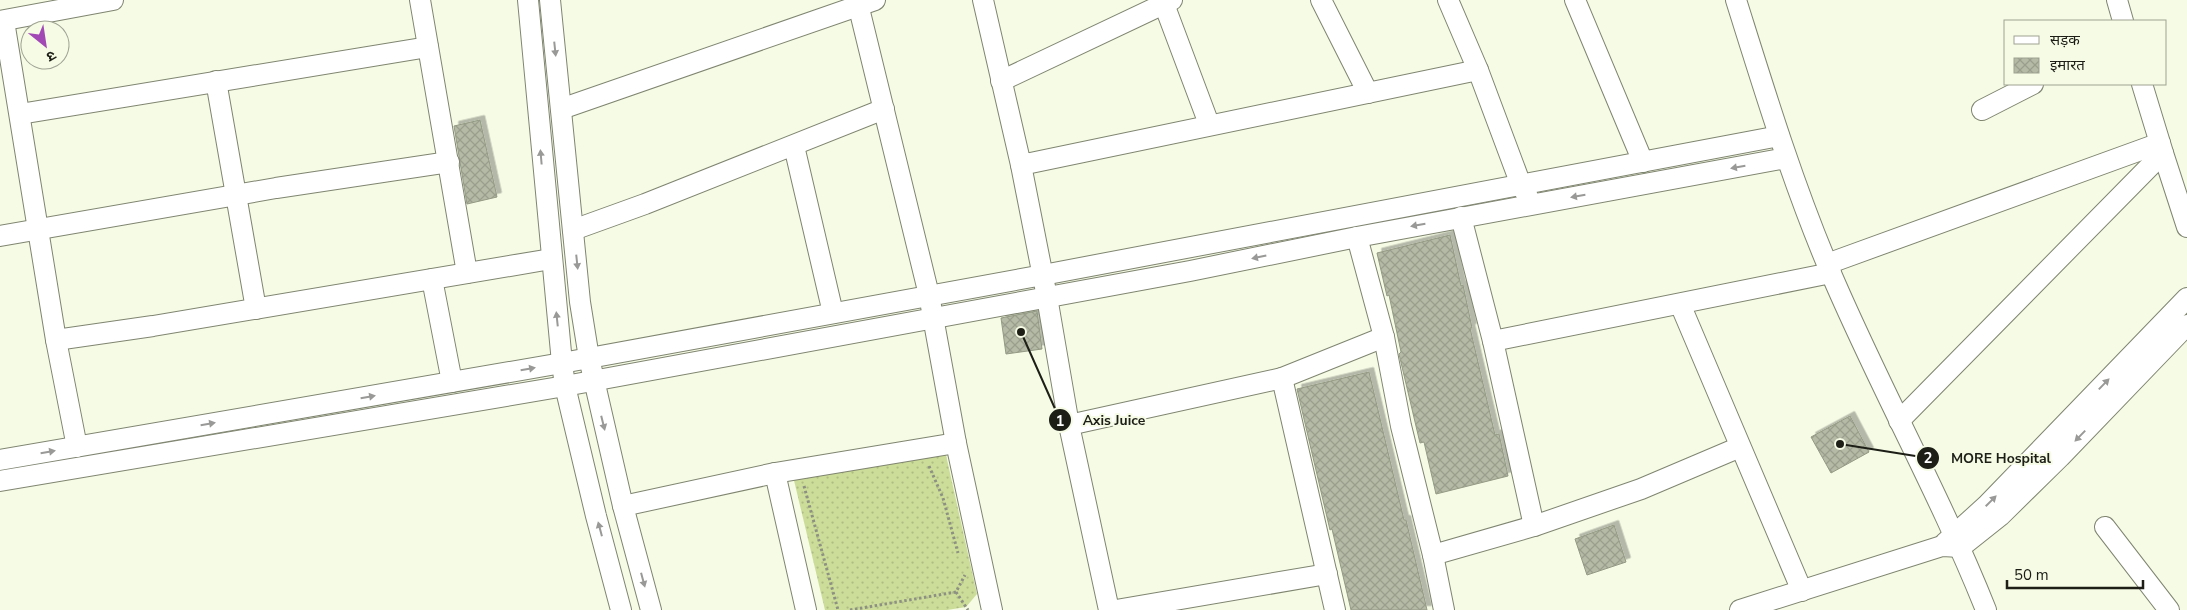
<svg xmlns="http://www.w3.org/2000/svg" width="2187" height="610" viewBox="0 0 2187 610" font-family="'Nunito Sans','Noto Sans Devanagari',sans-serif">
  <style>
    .grass { fill: url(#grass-dots) }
    .building { fill: url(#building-cross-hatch); stroke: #939984; filter: url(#shadow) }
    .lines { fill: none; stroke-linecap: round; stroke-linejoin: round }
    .street-casing { stroke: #7f8570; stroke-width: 22 }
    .path { stroke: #8d9182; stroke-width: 3; stroke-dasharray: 2.5 2.5; stroke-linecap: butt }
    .street { stroke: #fff; stroke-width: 20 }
    .oneway { fill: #999a97 }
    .leader { fill: none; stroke: #1d1f17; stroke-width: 2 }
    .callout-dot { fill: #1d1f17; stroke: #f5fbe5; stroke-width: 2 }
    .mark-label { font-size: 15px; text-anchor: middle; font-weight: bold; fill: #fff }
    .callout-label { font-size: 14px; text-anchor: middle; font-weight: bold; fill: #1d1f17; stroke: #f5fbe5; stroke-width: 4; stroke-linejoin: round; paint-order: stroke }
  </style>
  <defs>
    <pattern id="grass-dots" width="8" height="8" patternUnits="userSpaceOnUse" patternTransform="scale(1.25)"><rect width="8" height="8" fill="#cd9"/><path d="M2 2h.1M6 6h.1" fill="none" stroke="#afbd83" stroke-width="1.8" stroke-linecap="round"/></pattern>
    <pattern id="building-cross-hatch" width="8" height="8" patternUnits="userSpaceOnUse" patternTransform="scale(1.25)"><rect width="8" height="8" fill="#b4baa5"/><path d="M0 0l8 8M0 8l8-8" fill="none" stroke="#9a9f8d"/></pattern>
    <filter id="shadow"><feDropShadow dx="4.5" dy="-4.5" stdDeviation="0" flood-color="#0004"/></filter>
  </defs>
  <rect width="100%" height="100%" fill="#f5fbe5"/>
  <polygon class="grass" points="944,446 977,594 966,607 947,610 825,610 792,472"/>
  <g class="building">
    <polygon points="480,120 497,197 467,204 454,126"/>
    <polygon points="1450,235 1461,286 1463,285 1472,328 1470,328 1495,435 1499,434 1508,476 1436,494 1424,442 1420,443 1399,354 1401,352 1389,295 1387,296 1377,253"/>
    <polygon points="1037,311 1042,349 1006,354 1001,318"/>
    <polygon points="1369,372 1404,520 1406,520 1427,610 1351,610 1332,529 1330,530 1297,389"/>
    <polygon points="1850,416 1869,452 1831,473 1811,437"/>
    <polygon points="1614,525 1626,562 1587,575 1575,539"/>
  </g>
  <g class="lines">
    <defs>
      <g id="street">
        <polyline points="420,0 467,273"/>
        <polyline points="528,0 562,363 565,386 596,516 621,610"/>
        <polyline points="550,0 580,302 589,358 623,506 651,610"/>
        <polyline points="857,0 929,295 956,443 992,610"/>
        <polyline points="983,0 1021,165 1478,70"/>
        <polyline points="1321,0 1368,93"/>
        <polyline points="1448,0 1478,70 1521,185 1528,197"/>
        <polyline points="1575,0 1643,162"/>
        <path d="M 1736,0 C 1764,89 1791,178 1827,264 C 1876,381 1939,492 1986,610"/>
        <polyline points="2117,0 2123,21"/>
        <polyline points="1164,4 1209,124"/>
        <polyline points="0,21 113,0"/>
        <polyline points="4,21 56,340 77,447"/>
        <polyline points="216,81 256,309"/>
        <polyline points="1001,81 1172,0"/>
        <polyline points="561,109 875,0"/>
        <polyline points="1982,110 2033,84"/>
        <polyline points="20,114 428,47"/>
        <polyline points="794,146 833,313"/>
        <polyline points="2163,153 2187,227"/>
        <polyline points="1021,165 1047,297 1069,425"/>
        <polyline points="1461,217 1493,341 1534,526"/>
        <polyline points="573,230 645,204 884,109"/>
        <polyline points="0,236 276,188 449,162"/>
        <polyline points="1357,237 1384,337 1401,426 1433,555 1444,610"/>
        <polyline points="1827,264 2160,143"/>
        <polyline points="432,279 452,382"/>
        <polyline points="1680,304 1802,591"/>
        <polyline points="56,340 153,326 551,259"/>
        <polyline points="1493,341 1831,273"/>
        <polyline points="1282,378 1384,337"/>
        <polyline points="1899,421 2163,153 2142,84"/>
        <polyline points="0,460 562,363 1043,275 1779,136"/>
        <polyline points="775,473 806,610"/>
        <polyline points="0,481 565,386 1190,271 1357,237 1786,158"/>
        <polyline points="623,506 775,473 956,443"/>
        <polyline points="2105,527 2169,610"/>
        <polyline points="1945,543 1987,505 2187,298"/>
        <polyline points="1433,555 1534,526 1641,489 1740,447"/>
        <polyline points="1109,610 1069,425 1282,378 1335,610"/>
        <polyline points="1116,610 1327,574"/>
        <polyline points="1740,610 1942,546 1961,547 2000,516 2060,457 2187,325"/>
      </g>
    </defs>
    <use href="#street" class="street-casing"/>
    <g class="path">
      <polyline points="929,466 943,498 958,553"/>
      <polyline points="804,486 838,610"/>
      <polyline points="956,592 968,610"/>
      <polyline points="850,610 956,592 965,575"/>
    </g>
    <use href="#street" class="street"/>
  </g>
  <defs><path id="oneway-solid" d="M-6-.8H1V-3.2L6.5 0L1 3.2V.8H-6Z" transform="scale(1.25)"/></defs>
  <g class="oneway">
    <use href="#oneway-solid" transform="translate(555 49) rotate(84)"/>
    <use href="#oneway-solid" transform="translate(541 157) rotate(-95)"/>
    <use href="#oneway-solid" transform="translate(1738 167) rotate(170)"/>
    <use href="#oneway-solid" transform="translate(1578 196) rotate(170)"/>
    <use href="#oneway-solid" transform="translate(1418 225) rotate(170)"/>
    <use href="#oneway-solid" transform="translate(1259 257) rotate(168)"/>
    <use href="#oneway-solid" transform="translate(577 262) rotate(84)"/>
    <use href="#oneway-solid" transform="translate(557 319) rotate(-96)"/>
    <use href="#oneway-solid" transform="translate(528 369) rotate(-10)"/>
    <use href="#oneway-solid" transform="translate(2104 384) rotate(-46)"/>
    <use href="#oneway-solid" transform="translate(368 397) rotate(-10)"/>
    <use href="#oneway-solid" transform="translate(603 423) rotate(76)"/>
    <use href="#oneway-solid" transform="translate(208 424) rotate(-10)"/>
    <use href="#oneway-solid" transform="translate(2080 436) rotate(134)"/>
    <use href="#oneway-solid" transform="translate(48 452) rotate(-10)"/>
    <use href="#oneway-solid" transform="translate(1991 501) rotate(-45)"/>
    <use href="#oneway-solid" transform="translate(600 529) rotate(-105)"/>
    <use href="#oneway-solid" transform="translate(643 580) rotate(75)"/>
  </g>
  <path class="leader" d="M1021 332L1060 420M1840 444L1928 458"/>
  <g class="callout-dot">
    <circle cx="1021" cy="332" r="5"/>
    <circle cx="1840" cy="444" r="5"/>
    <circle cx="1060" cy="420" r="12"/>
    <circle cx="1928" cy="458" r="12"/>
  </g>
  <g class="mark-label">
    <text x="1060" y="426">1</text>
    <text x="1928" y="463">2</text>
  </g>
  <g class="callout-label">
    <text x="1114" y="425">Axis Juice</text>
    <text x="2001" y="463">MORE Hospital</text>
  </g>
  <rect x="2004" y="20" width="162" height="65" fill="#f5fbe5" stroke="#9fa393"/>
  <rect x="2014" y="36" width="25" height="8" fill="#ffffff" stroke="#9fa393"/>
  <text x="2050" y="45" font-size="15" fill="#1d1f17">सड़क</text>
  <rect x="2014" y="58" width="25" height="15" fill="url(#building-cross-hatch)" stroke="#9fa393"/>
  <text x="2050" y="70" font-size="15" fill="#1d1f17">इमारत</text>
  <g transform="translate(45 45) rotate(150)"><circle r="24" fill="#f5fbe5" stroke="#9fa393"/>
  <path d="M0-4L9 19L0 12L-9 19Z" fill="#a249b5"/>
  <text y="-8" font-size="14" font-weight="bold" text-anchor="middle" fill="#1d1f17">उ</text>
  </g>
  <path d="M2007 580v8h136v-8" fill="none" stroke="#1d1f17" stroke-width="2.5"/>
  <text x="2014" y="580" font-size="15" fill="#1d1f17" stroke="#f5fbe5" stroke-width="4" paint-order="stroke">50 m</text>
</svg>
